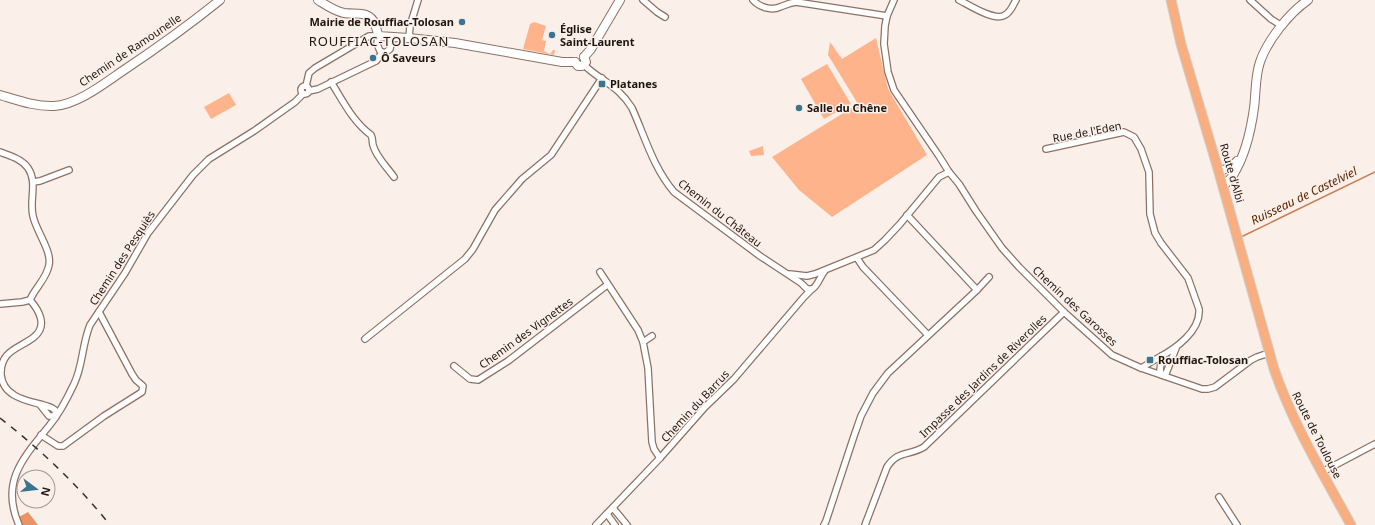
<svg xmlns="http://www.w3.org/2000/svg" width="1375" height="525" viewBox="0 0 1375 525" font-family="'Noto Sans',sans-serif">
  <style>
    .green { fill: #ffb38b }
    .forest { fill: #e99366 }
    .lines { fill: none; stroke-linecap: round; stroke-linejoin: round }
    .stream { stroke: #cd7b4d; stroke-width: 1.5 }
    .street-casing { stroke: #8c7265; stroke-width: 8 }
    .secondary-casing { stroke: #8c7265; stroke-width: 10 }
    .primary-casing { stroke: #d2d0cf; stroke-width: 11 }
    .street { stroke: #fff; stroke-width: 5.5 }
    .secondary { stroke: #fff; stroke-width: 8 }
    .primary { stroke: #f7af81; stroke-width: 9 }
    .rail { stroke: #39302a; stroke-width: 1.5; stroke-dasharray: 7 7; stroke-linecap: butt }
    .poi-dot { fill: #3a748d; stroke: #fbefe9; stroke-width: 1.5 }
    .labels { text-anchor: middle; stroke-width: 3; stroke-linejoin: round; paint-order: stroke }
    .poi-label { font-size: 11px; font-weight: bold; fill: #1f1610; stroke: #fbefe9; text-anchor: start }
    .street-label { font-size: 11px; fill: #1f1610; stroke: #fbefe9 }
    .water-label { font-size: 12px; font-style: italic; fill: #5c2602; stroke: #fbefe9 }
    .quarter-label { font-size: 13px; letter-spacing: 1px; fill: #1f1610; stroke: #fbefe9 }
  </style>
  <rect width="100%" height="100%" fill="#fbefe9"/>
  <g class="green">
    <polygon points="534,22 546,26 542,40 546,41 544,51 550,54 553,50 555,50 554,55 523,49 530,24"/>
    <polygon points="876,38 888,89 927,155 832,217 799,190 772,157 858,104 828,55 830,42 842,59"/>
    <polygon points="827,64 851,104 824,119 801,79"/>
    <polygon points="229,93 236,105 211,119 204,107"/>
    <polygon points="763,146 764,155 751,156 749,151"/>
  </g>
  <polygon class="forest" points="28,512 38,525 23,525 19,517"/>
  <g class="lines">
    <polyline class="stream" points="1241,237 1375,172"/>
    <defs>
      <g id="street">
        <polyline points="643,0 657,12 665,17"/>
        <path d="M 753,0 C 759,7 771,11 780,7 C 786,5 789,3 796,2 L 887,16"/>
        <polyline points="894,0 887,16 885,26 884,44 888,72 894,90 939,156 949,172 959,184 976,211 1002,248 1019,267 1064,312 1112,355 1141,368 1202,389 1208,389 1215,387 1251,360 1257,357 1269,353"/>
        <path d="M 959,0 C 969,5 995,22 1005,15 C 1011,12 1013,5 1016,0"/>
        <polyline points="1250,0 1271,19 1282,26"/>
        <polyline points="409,38 410,26 418,0"/>
        <path d="M 584,65 C 602,82 618,85 632,108 C 645,137 653,167 674,192 L 760,256 L 801,283 L 807,289 L 812,289 C 817,287 820,277 824,272"/>
        <path d="M 331,82 C 343,101 353,122 371,135 C 373,139 372,141 373,145 C 376,157 387,167 394,177"/>
        <polyline points="306,86 309,73 315,68 369,36 378,36 377,44 380,51 385,53 390,49 392,38"/>
        <circle cx="305" cy="90" r="4"/>
        <polyline points="309,91 318,89 376,61 382,53"/>
        <path d="M 1046,149 L 1124,132 L 1134,137 L 1141,149 L 1149,172 L 1150,214 L 1155,233 L 1161,243 L 1188,278 L 1199,309 C 1201,331 1175,349 1158,358 C 1152,361 1147,365 1141,368"/>
        <path d="M 0,152 C 10,156 22,159 28,168 C 38,183 29,200 33,216 C 36,231 52,251 49,265 C 47,278 35,288 30,300"/>
        <polyline points="33,182 40,181 69,170"/>
        <polyline points="857,258 863,267 928,335"/>
        <polyline points="600,272 638,330 643,342 652,336"/>
        <polyline points="790,274 807,276 815,274 874,250 885,240 900,224 939,177 949,172"/>
        <polyline points="977,290 989,277"/>
        <path d="M 0,304 L 22,302 L 30,300 C 39,310 48,326 34,337 C 19,349 0,350 1,375 C 2,384 7,391 14,395 C 25,402 40,403 52,408 L 55,410 L 56,416 L 49,416 L 41,406"/>
        <polyline points="365,339 465,259 473,249 495,210 522,179 551,155 602,78"/>
        <polyline points="643,342 648,368 652,442 654,449 660,458"/>
        <polyline points="454,366 470,379 478,380 508,361 607,285"/>
        <polyline points="1162,375 1160,370 1162,356"/>
        <polyline points="1165,376 1176,348"/>
        <polyline points="41,435 58,446 63,446 104,416 142,392 143,386 136,380 132,374 99,312"/>
        <polyline points="1322,472 1375,444"/>
        <polyline points="1219,497 1237,525"/>
        <polyline points="613,508 627,525"/>
        <polyline points="607,514 615,525"/>
        <path d="M 19,525 C 0,482 23,458 49,426 C 59,414 67,399 74,384 C 83,366 82,344 90,325 L 125,273 L 148,233 L 193,175 L 209,159 L 254,131 L 295,102 L 303,94"/>
        <polyline points="596,525 660,458 705,407 734,379 804,297 812,289"/>
        <polyline points="824,525 826,521 854,436 861,416 873,393 888,373 977,290 907,215"/>
        <path d="M 865,525 L 887,467 C 898,450 909,456 924,447 L 1064,312"/>
      </g>
      <g id="secondary">
        <path d="M 318,0 C 326,5 334,11 344,13 C 356,15 369,10 375,24 C 376,28 378,32 378,36 L 409,38 L 455,43 L 562,62 L 575,62"/>
        <polyline points="584,57 591,49 620,0"/>
        <polyline points="575,62 578,66 582,66 586,62 584,57"/>
        <path d="M 0,95 C 17,100 36,107 54,106 C 77,105 105,83 124,70 C 157,48 189,25 220,0"/>
        <polyline points="1219,171 1230,168 1237,161"/>
        <path d="M 1223,186 C 1226,183 1231,179 1233,175 C 1245,156 1251,130 1254,108 C 1256,93 1255,76 1260,62 C 1267,41 1289,13 1308,0"/>
      </g>
      <path id="primary" d="M 1171,0 L 1181,44 L 1218,169 L 1274,369 C 1293,424 1323,474 1351,525"/>
    </defs>
    <use href="#street" class="street-casing"/>
    <use href="#secondary" class="secondary-casing"/>
    <use href="#primary" class="primary-casing"/>
    <use href="#street" class="street"/>
    <use href="#secondary" class="secondary"/>
    <use href="#primary" class="primary"/>
    <path class="rail" d="M 0,418 C 41,450 78,485 110,525"/>
  </g>
  <g class="poi-dot">
    <circle cx="462" cy="22" r="4"/>
    <circle cx="552" cy="35" r="4"/>
    <circle cx="373" cy="58" r="4"/>
    <rect x="598" y="80" width="8" height="8" rx="2"/>
    <circle cx="799" cy="108" r="4"/>
    <rect x="1146" y="356" width="8" height="8" rx="2"/>
  </g>
  <g class="labels">
    <g class="poi-label">
      <text x="454" y="26" text-anchor="end">Mairie de Rouffiac-Tolosan</text>
      <text x="560" y="33">Église<tspan x="560" dy="13">Saint-Laurent</tspan></text>
      <text x="381" y="62">Ô Saveurs</text>
      <text x="610" y="88">Platanes</text>
      <text x="807" y="112">Salle du Chêne</text>
      <text x="1158" y="364">Rouffiac-Tolosan</text>
    </g>
    <g class="street-label">
      <text transform="translate(130 50) rotate(-34)" y="4">Chemin de Ramounelle</text>
      <text transform="translate(1087 132) rotate(-11)" y="4">Rue de l'Eden</text>
      <text transform="translate(1232 173) rotate(74)" y="4">Route d'Albi</text>
      <text transform="translate(720 213) rotate(38)" y="4">Chemin du Château</text>
      <text transform="translate(122 258) rotate(-57)" y="4">Chemin des Pesquiès</text>
      <text transform="translate(1075 306) rotate(43)" y="4">Chemin des Garosses</text>
      <text transform="translate(526 333) rotate(-36)" y="4">Chemin des Vignettes</text>
      <text transform="translate(983 376) rotate(-44)" y="4">Impasse des Jardins de Riverolles</text>
      <text transform="translate(695 406) rotate(-47)" y="4">Chemin du Barrus</text>
      <text transform="translate(1317 435) rotate(63)" y="4">Route de Toulouse</text>
    </g>
    <g class="water-label">
      <text transform="translate(1304 196) rotate(-26)" y="4">Ruisseau de Castelviel</text>
    </g>
    <g class="quarter-label">
      <text x="379" y="46">ROUFFIAC-TOLOSAN</text>
    </g>
  </g>
  <g transform="translate(36 489) rotate(105)"><circle r="19" fill="#fbefe9" stroke="#a39892"/>
  <path d="M0-3L7 15L0 10L-7 15Z" fill="#3a748d"/>
  <text y="-6" font-size="11" font-weight="bold" text-anchor="middle" fill="#1f1610">N</text>
  </g>
</svg>
